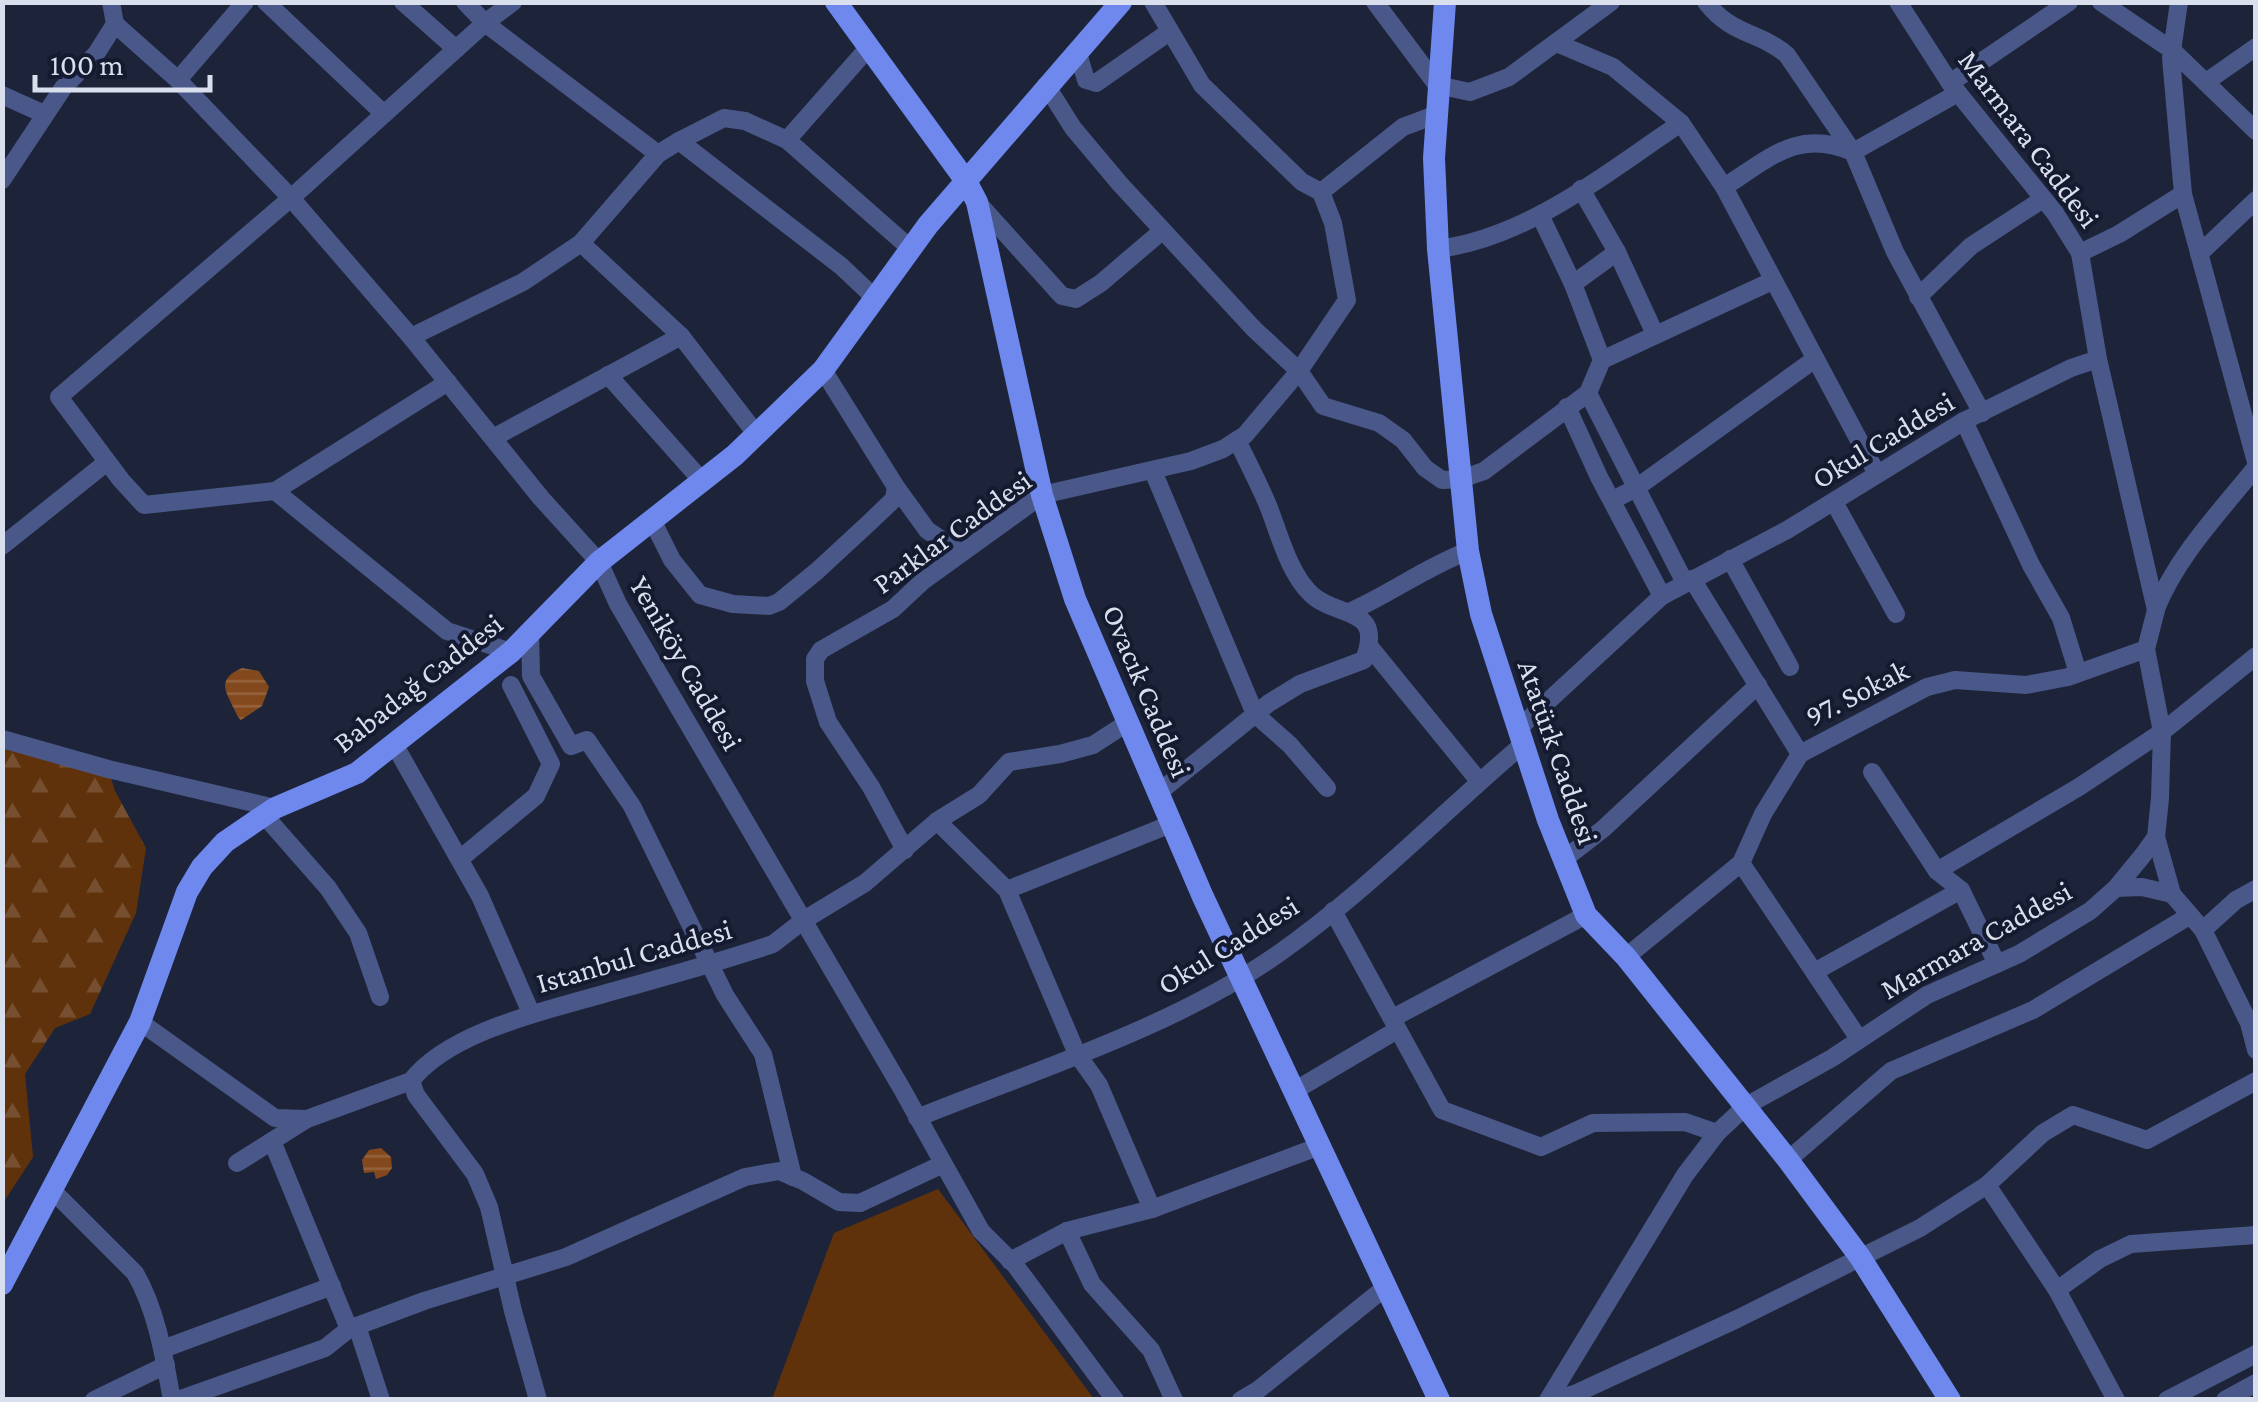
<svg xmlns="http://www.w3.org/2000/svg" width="2258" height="1402" viewBox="0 0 2258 1402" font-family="'Crimson Pro',serif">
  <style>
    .forest { fill: url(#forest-firs) }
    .pitch { fill: #60320c }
    .water { fill: url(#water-rules) }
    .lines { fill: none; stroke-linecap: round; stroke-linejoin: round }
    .minor { stroke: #4a5889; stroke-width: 18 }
    .major { stroke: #6e88ee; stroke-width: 22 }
    .labels { text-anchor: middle; stroke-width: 8; stroke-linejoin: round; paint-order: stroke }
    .street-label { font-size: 30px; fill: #dadfed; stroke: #141a2f }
  </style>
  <defs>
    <pattern id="forest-firs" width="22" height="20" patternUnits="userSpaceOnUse" patternTransform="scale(2.5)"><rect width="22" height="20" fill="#60320c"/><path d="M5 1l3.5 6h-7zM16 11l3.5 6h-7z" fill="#764f30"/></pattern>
    <pattern id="water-rules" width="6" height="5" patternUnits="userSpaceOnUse" patternTransform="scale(2.5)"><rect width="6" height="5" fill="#83491c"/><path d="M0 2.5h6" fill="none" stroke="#94633d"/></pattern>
  </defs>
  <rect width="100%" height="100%" fill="#1d2439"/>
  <polygon class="forest" points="3,739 108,769 115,791 146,848 136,913 90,1014 55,1028 25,1074 33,1157 3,1203"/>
  <polygon class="pitch" points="938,1189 1094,1399 772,1399 834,1233"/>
  <g class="water">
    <path d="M 242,668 L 259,671 L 269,687 L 262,706 L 241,720 C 237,717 236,712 233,707 C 225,690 217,679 242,668 Z"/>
    <polygon points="381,1148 391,1157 392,1168 387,1175 376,1179 374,1172 364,1173 362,1160 369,1150"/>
  </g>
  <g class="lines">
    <g class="minor">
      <polyline points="266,2 384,114"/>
      <polyline points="403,2 456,49"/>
      <polyline points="465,2 485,23 658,154"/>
      <polyline points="1153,2 1202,85 1302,182 1321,192"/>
      <polyline points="1375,2 1437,85 1470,92 1509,77 1611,2"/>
      <path d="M 1706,2 C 1732,36 1759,31 1787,55 L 1853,152 L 1895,252 L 1982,413"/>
      <polyline points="2101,2 2172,50 2256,131"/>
      <polyline points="2179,2 2171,58 2183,194 2256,462"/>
      <polyline points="115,24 178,80 291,198 411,337 541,498 599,562 618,604 902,1089 981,1231 1015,1265 1115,1400"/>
      <polyline points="1559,44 1613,67 1681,123 1724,187 1877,474"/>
      <polyline points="1077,50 1086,80 1096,83 1169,32"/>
      <polyline points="178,80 245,2"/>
      <polyline points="2206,82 2256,47"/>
      <polyline points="1950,83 2069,2"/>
      <polyline points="1046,85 1073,128 1120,184 1254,329 1299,371 1323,406 1379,423 1403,440 1425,468 1442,480 1461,479 1484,471 1588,393 1602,360 1772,281"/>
      <polyline points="2,95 44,114"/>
      <polyline points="787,140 911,249"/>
      <polyline points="679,141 841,266 876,299"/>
      <polyline points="2,180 63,88 96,54 115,24 111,2"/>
      <path d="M 1724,187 C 1770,158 1798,128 1853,152 L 1958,93"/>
      <polyline points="1581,189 1617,252 1655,334"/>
      <polyline points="978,203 1062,296 1076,299 1101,283 1162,231"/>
      <polyline points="1540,215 1573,284 1602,360"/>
      <polyline points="581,243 681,336 757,435"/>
      <path d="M 1438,249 C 1528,238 1607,172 1681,123"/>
      <polyline points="2080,253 2119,234 2183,194"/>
      <polyline points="2199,254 2256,200"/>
      <polyline points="1573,284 1617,252"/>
      <polyline points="1918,297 1971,246 2043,199"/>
      <polyline points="411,337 523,282 581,243 658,154 679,141 724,118 745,121 787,140 869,47"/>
      <polyline points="823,370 896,487 927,530 961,553"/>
      <polyline points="608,375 703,482"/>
      <polyline points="448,382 275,491 144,505 121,480 59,397 291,198 485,23 513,2"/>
      <polyline points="1588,393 1685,583"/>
      <polyline points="1567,407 1599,477 1662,596"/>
      <polyline points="1964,421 2031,565 2061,618 2078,673"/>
      <polyline points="493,438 681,336"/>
      <polyline points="1153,471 1255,714 1290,745 1327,788"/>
      <polyline points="275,491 447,631 511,652"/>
      <polyline points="1613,500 1636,488 1815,359"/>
      <polyline points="1834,502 1896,614"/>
      <polyline points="653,522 672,560 700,595 733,604 769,606 779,602 817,571 870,522 894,499 896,487"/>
      <polyline points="2,546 107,462"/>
      <polyline points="1730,559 1790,667"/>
      <polyline points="1692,579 1800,754"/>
      <path d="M 2156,609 C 2177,556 2220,512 2256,467"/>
      <path d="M 1349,612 C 1390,594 1426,567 1468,551"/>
      <polyline points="530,632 531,676 571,746 587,740 632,806 725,995 763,1054 793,1177"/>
      <polyline points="1369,646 1479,781"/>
      <polyline points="1518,729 1662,596 1787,530 1964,421 2071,368 2098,359"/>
      <polyline points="2,739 108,769 275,808"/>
      <polyline points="394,744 480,896 531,1013"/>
      <polyline points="1872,772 1937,871 1961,890 1997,964"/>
      <path d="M 1158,793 L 1269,703 L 1300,684 L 1364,660 C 1385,605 1337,619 1311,594 C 1288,572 1279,532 1267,503 C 1258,482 1247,461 1237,440"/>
      <polyline points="264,815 328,888 358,933 380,997"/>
      <polyline points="937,821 1007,890 1077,1054 1099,1085 1152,1209"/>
      <polyline points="2156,837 2172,894 2203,930 2249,1023 2256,1050"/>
      <polyline points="905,850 871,787 828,722 815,681 815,659 821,650 893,609 923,581 1042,495 1191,461 1223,449 1245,435 1299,371 1347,300 1333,223 1321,192 1403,127 1435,115"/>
      <polyline points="460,859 536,796 551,764 511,685"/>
      <polyline points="1563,860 1603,829 1758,685"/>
      <polyline points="1741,863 1859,1039"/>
      <polyline points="1937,871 2079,787 2162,732 2256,656"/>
      <polyline points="2116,888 2142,887 2172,894"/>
      <polyline points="1007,890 1171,824"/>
      <polyline points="1333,911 1442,1110 1541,1147 1593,1123 1685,1122 1717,1133"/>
      <polyline points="2203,930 2236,900 2256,889"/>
      <polyline points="1626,957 1741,863 1763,814 1800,754 1927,687 1955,680 2026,685 2068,677 2146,649"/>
      <polyline points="1816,971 1961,890"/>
      <polyline points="1393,1018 1586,915"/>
      <path d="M 140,1022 L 275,1118 L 307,1119 L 411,1081 C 448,1033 540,1012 596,996 C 656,979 715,964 773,944 L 804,920 L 865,883 L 937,821 L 979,795 L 1009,762 L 1060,754 L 1093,745 L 1127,723"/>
      <polyline points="411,1081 416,1095 475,1174 489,1207 513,1311 538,1400"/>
      <polyline points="1294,1091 1397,1030"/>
      <path d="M 917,1118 C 1036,1070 1174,1027 1278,954 C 1366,892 1441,814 1522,745"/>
      <polyline points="272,1141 349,1329"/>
      <polyline points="1788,1160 1891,1071 2033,1010 2189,916"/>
      <polyline points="237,1163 307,1119"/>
      <polyline points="1987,1185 2057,1290 2116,1400"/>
      <path d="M 52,1190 L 135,1273 C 157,1311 164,1357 172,1400"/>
      <polyline points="1067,1231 1092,1284 1151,1350 1174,1400"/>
      <polyline points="1010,1261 1067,1231 1152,1209 1320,1146"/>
      <polyline points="2057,1290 2100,1259 2131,1244 2256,1235"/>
      <polyline points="357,1326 381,1400"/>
      <polyline points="163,1349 332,1286"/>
      <polyline points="94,1400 166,1365"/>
      <polyline points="178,1400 325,1348 349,1329 424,1301 566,1257 745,1177 779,1171 803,1181 839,1202 860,1203 943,1164"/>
      <polyline points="1241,1400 1258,1390 1387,1286"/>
      <polyline points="1548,1400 1685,1175 1717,1133 1746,1106 1832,1058 1927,995 2019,954 2090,911 2116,888 2143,855 2156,837 2160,798 2162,732 2146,649 2156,610 2098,359 2080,253 2055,213 1950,83 1898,2"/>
      <polyline points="1554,1400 1577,1393 1737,1319 1920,1228 1987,1185 2043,1133 2073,1115 2147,1140 2256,1081"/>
      <polyline points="2167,1400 2256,1354"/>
      <polyline points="2225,1400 2256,1383"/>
    </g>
    <g class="major">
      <polyline points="836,2 966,181 977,202 1042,495 1075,599 1203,897 1439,1400"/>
      <polyline points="1445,2 1434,158 1438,249 1468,551 1481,614 1548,820 1586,915 1626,957 1788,1160 1860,1257 1950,1400"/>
      <polyline points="2,1284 140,1022 187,892 202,867 225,842 275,808 357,773 511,652 599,562 735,455 823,370 928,225 1121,2"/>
    </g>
  </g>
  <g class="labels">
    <g class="street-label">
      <text transform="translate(2029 139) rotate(53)" y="10">Marmara Caddesi</text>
      <text transform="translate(1883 440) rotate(-31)" y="10">Okul Caddesi</text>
      <text transform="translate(952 532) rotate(-36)" y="10">Parklar Caddesi</text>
      <text transform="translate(686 663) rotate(60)" y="10">Yeniköy Caddesi</text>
      <text transform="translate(418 683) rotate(-38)" y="10">Babadağ Caddesi</text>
      <text transform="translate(1147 691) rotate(67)" y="10">Ovacık Caddesi</text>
      <text transform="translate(1857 693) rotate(-27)" y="10">97. Sokak</text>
      <text transform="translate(1558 752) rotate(71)" y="10">Atatürk Caddesi</text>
      <text transform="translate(1976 940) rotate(-29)" y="10">Marmara Caddesi</text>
      <text transform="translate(1228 945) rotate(-32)" y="10">Okul Caddesi</text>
      <text transform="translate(634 956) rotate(-16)" y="10">Istanbul Caddesi</text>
    </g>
  </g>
  <rect width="2258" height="1402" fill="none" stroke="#dadfed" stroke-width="10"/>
  <path d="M35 75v15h175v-15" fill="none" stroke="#dadfed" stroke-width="5"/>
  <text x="50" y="75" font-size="30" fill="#dadfed" stroke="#141a2f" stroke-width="8" paint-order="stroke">100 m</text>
</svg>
